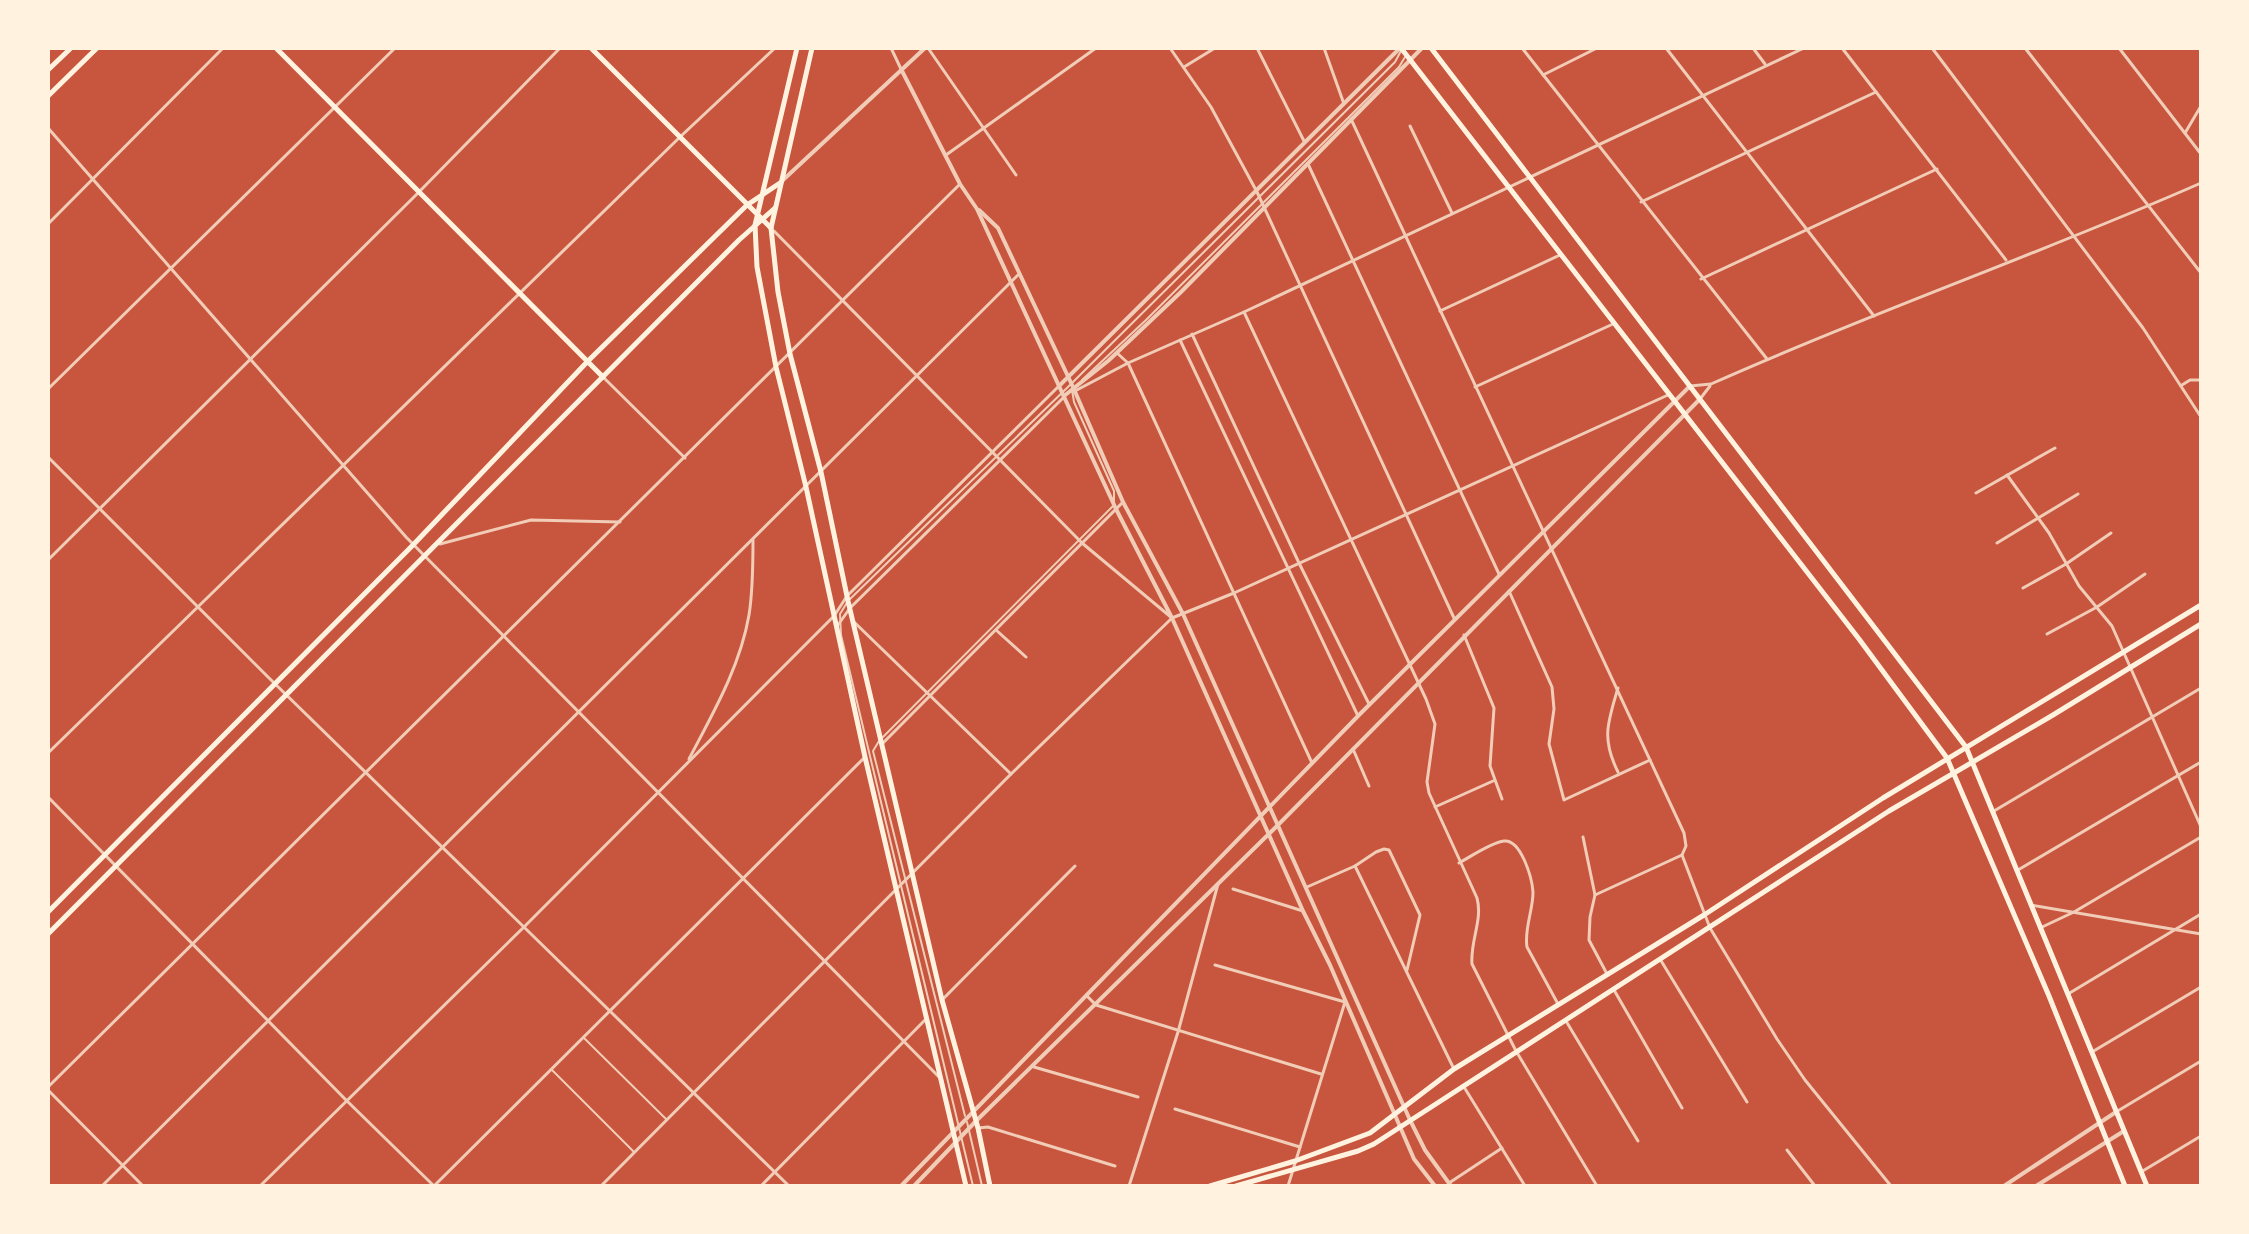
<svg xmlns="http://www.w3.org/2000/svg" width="2249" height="1234" viewBox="0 0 2249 1234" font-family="'DM Sans',sans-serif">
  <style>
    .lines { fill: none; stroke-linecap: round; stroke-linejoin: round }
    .service { stroke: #f1ccb7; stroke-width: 2 }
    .minor { stroke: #f1ccb7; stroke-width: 3 }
    .tertiary { stroke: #f1ccb7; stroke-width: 4 }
    .secondary { stroke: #fff3e0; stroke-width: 5 }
    .primary { stroke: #fff3e0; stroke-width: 5 }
  </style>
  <rect width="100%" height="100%" fill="#c8553d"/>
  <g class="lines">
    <g class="service">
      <polyline points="1082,380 1146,320 1399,67 1405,57"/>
      <polyline points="584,1038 667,1120"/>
      <polyline points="552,1070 634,1152"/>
      <polyline points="965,1116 873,751 879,741 1114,505 1114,491 1074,402 1072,390"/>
      <polyline points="967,1122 982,1186"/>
      <polyline points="973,1186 841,635 840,614 848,601 1071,384 1395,62 1402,49"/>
    </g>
    <g class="minor">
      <polyline points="891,48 901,69"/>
      <polyline points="928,48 1016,175"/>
      <polyline points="1170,48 1211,107 1257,192 1454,618"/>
      <polyline points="1257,48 1304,141"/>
      <polyline points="1324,48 1344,104"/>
      <polyline points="1522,48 1767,359"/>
      <polyline points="1666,48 1874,316"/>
      <polyline points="1753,48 1765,64"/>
      <polyline points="1842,48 2006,260"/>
      <polyline points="1932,48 2143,328 2201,417"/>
      <polyline points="2025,48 2201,273"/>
      <polyline points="2119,48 2201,154"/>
      <polyline points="1184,67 1215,48"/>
      <polyline points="1543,75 1597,48"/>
      <path d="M 1351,119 C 1461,357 1572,595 1684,833 L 1686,846 L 1682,855"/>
      <polyline points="1410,126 1452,213"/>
      <polyline points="48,128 406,537 939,1077"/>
      <polyline points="2185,133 2201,106"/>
      <polyline points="946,155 1096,48"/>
      <polyline points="1308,164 1499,574"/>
      <polyline points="1641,202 1876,92"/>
      <polyline points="48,224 223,48"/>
      <polyline points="774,231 1082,543 1172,618"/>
      <polyline points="1701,279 1937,169"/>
      <polyline points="1440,311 1560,255"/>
      <path d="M 1244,312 L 1426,699 L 1435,724 L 1427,782 L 1429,793 L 1477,898 C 1483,920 1470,941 1472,964 L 1516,1051 L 1597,1186"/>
      <polyline points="1192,334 1299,563 1369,704"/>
      <polyline points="1180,340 1358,716"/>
      <polyline points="1117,353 1128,363 1312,763"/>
      <polyline points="603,377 685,458"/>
      <polyline points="2182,385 2190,380 2201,380"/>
      <path d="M 1690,386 L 1711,384 C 1872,312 2040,254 2201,183"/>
      <polyline points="1475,387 1613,324"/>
      <polyline points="48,389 395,48"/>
      <polyline points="1073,392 1128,363 1244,312 1804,48"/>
      <polyline points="1700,399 1710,386"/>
      <polyline points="48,457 268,677 789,1186"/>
      <polyline points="2007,475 2049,533 2079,586 2112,626 2201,827"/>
      <polyline points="1976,493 2055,448"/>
      <polyline points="1997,543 2078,494"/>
      <polyline points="440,544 531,520 620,522"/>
      <polyline points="48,560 419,192 560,48"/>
      <polyline points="2023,588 2066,564 2111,533"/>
      <polyline points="1509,591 1552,687 1554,709 1549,744 1564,800 1650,760"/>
      <polyline points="853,621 1011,774"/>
      <polyline points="838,625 850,608 1063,398"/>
      <polyline points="996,630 1026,657"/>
      <polyline points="2047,634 2097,607 2145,574"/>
      <polyline points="1464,635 1494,708 1490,766 1502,799"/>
      <path d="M 1618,688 C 1608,722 1601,738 1618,772"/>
      <polyline points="882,744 1122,503"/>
      <polyline points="1353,749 1369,786"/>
      <polyline points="48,753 680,137 775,48"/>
      <path d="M 689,759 C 713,713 740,667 749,615 C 753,590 753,565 753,540"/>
      <polyline points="48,797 346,1100 434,1186 865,757"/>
      <polyline points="1435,807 1493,781"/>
      <polyline points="1994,811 2201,688"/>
      <polyline points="1583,837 1595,895 1590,917 1589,940 1607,974"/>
      <polyline points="1682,855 1710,928 1777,1039 1805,1080 1891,1186"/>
      <path d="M 1459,863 C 1472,856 1490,843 1504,841 C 1521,839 1532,878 1533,892 C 1533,911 1524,929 1527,947 L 1558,1004"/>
      <polyline points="1355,866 1453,1067"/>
      <polyline points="2018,870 2201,762"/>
      <polyline points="1307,887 1355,866 1376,852 1384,849 1389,850 1420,915 1407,970"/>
      <polyline points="1233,889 1303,911"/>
      <polyline points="1595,895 1682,855"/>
      <polyline points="2031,905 2201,934"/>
      <polyline points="2040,928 2074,912 2201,837"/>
      <polyline points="1660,959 1747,1102"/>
      <polyline points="1215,965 1345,1002 1288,1186"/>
      <polyline points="1614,990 1682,1108"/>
      <polyline points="2068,994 2201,914"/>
      <polyline points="1087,996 1096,1005 1321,1074"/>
      <polyline points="942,1000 1075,866"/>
      <polyline points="1566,1021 1638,1141"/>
      <polyline points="2092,1052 2201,987"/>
      <polyline points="1034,1067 1138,1097"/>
      <polyline points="48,1087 960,184"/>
      <polyline points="1464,1087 1525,1186"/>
      <polyline points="48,1090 143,1186"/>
      <polyline points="1175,1109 1300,1147"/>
      <polyline points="2116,1112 2201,1061"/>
      <polyline points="978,1128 988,1127 1115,1166"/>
      <polyline points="1787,1150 1815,1186"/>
      <polyline points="2141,1172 2201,1136"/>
      <polyline points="1449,1183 1502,1148"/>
      <polyline points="102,1186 1018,275"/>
      <polyline points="260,1186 524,927 834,616 847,596 1059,386"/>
      <polyline points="601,1186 1011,774 1172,618 1234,593 1668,395"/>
      <polyline points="761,1186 925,1020"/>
      <polyline points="1129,1186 1178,1032 1218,884"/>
    </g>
    <g class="tertiary">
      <polyline points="901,69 960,184 977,209 1116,509 1172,618 1303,911 1330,965 1414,1159 1435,1186"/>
      <polyline points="783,180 925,48"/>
      <polyline points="979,210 998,228 1073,387 1123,502 1183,614 1410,1120 1425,1150 1451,1186"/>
      <polyline points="1059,386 1400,48"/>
      <polyline points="1064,396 1108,361 1181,292 1422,48"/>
      <polyline points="901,1186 1358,716 1690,386"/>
      <polyline points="914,1186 976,1121 1278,825 1700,399"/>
      <polyline points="2004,1186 2116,1112"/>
      <polyline points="2036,1186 2124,1131"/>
    </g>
    <g class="secondary">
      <polyline points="276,48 603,377"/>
      <polyline points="591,48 771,228"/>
      <polyline points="48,70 71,48"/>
      <polyline points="48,96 97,48"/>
      <polyline points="48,912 413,545 588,361 747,205 780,183"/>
      <polyline points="48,934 739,240 775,208"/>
      <polyline points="1210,1186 1295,1161 1370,1133 1454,1069 1704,915 1883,798 2201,605"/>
      <polyline points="1236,1186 1358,1151 1374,1144 1889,811 2053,715 2201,624"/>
    </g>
    <g class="primary">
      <polyline points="797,48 755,225 757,267 776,367 806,487 865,757 966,1186"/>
      <polyline points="812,48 771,228 778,292 790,354 821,472 848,601 942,1000 978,1128 990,1186"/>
      <polyline points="1401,48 1859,639 1947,758 2049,996 2125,1186"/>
      <polyline points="1431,48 1966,747 2147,1186"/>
    </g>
  </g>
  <rect width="2249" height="1234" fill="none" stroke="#fff3e0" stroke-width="100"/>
</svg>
